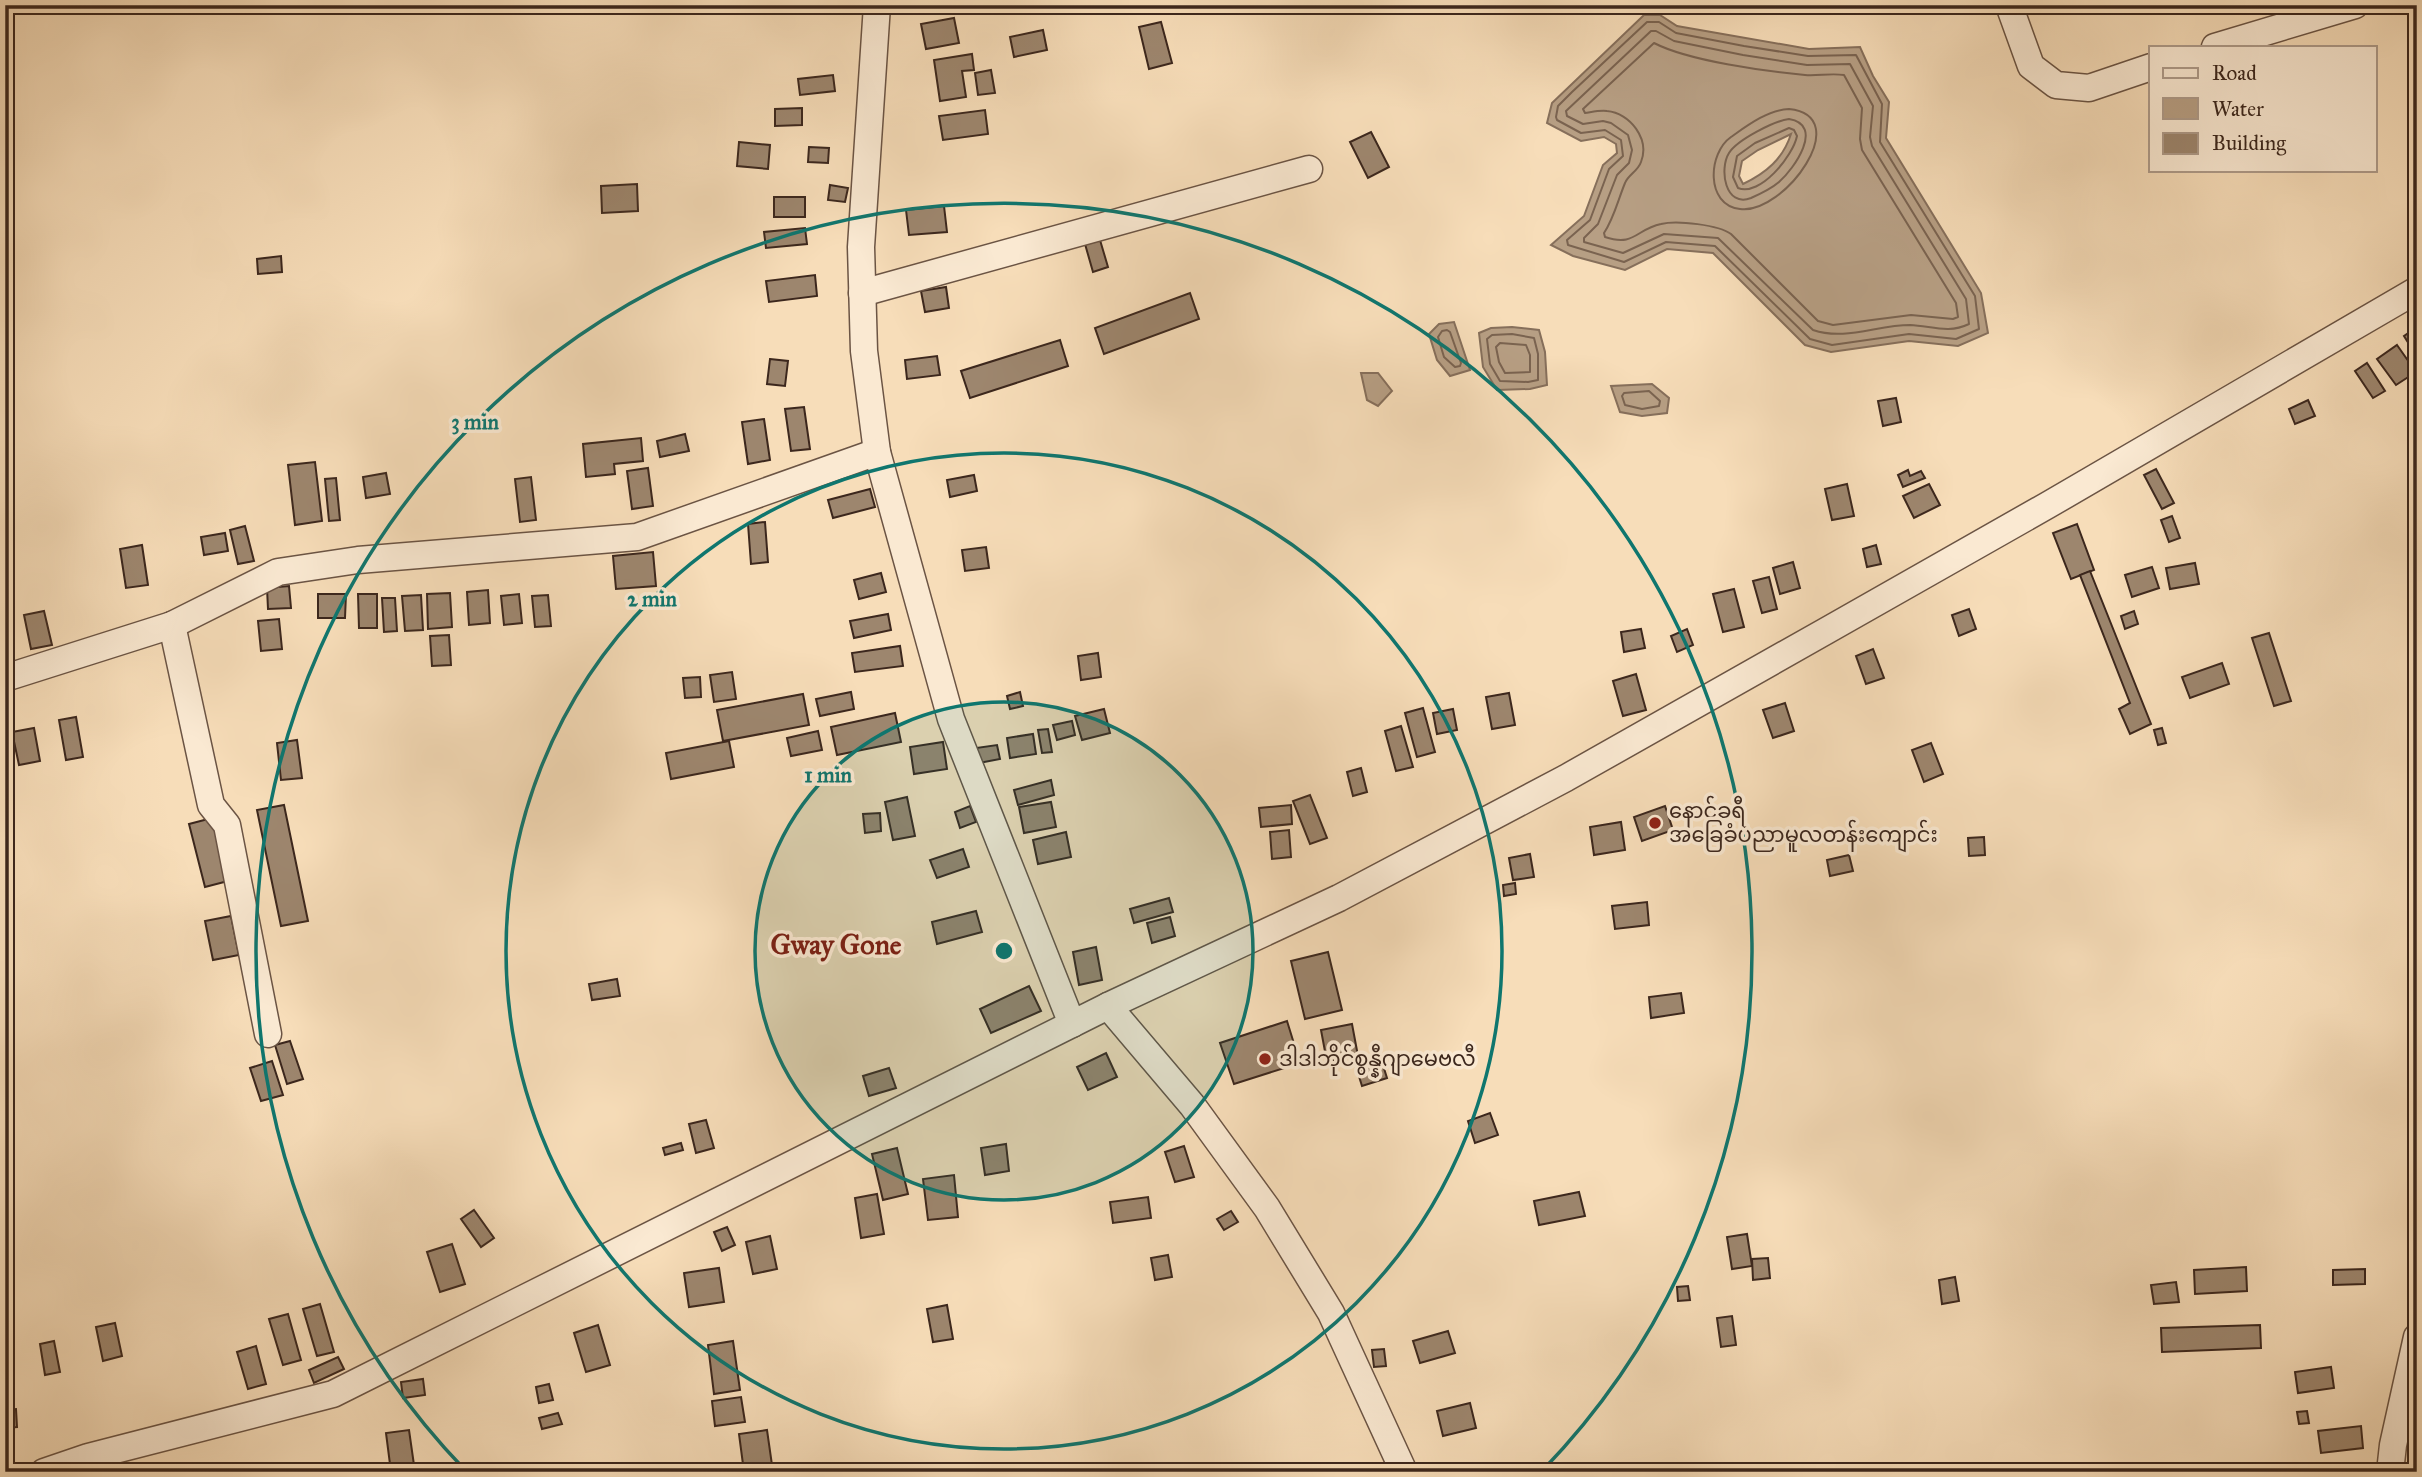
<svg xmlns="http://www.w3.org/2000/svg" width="2422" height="1477" viewBox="0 0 2422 1477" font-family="'IM FELL Great Primer','Noto Sans Myanmar',serif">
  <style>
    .water { fill: #b79f84; stroke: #866f5b; stroke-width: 2; fill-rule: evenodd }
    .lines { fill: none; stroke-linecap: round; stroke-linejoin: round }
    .shore { stroke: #7a6350; stroke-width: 2 }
    .building { fill: #9d866e; stroke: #3c271d; stroke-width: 2 }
    .minor-casing { stroke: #6b5444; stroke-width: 29 }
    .minor { stroke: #fae9d2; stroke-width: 26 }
    .ring { fill: none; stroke: #0f766e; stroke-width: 3.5 }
    .poi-dot { fill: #8f2418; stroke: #fae9d2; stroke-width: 2.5 }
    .labels { text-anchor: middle; stroke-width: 7; stroke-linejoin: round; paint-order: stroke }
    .poi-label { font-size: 21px; fill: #3c271d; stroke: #fae9d2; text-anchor: start }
    .district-label { font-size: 28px; font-weight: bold; fill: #7a1f14; stroke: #fae9d2 }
    .centre { fill: #0f766e; stroke: #fae9d2; stroke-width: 3.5 }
    .ring-label { font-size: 21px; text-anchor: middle; font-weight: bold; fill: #0f766e; stroke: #fae9d2; stroke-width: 7; stroke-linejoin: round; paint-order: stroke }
  </style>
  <rect width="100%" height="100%" fill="#f7ddb9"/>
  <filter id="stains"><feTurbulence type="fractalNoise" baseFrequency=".00286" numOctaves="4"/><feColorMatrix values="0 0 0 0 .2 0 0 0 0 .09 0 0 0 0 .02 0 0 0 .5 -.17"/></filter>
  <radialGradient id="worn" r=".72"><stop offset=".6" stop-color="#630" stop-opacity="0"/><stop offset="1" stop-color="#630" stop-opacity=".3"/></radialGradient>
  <g class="water">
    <path d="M 1644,15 L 1660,15 L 1677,26 L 1809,49 L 1860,47 L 1873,76 L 1889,102 L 1886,138 L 1981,293 L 1988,333 L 1958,346 L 1909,341 L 1831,352 L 1805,345 L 1713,253 L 1667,249 L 1625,270 L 1573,256 L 1551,245 L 1584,216 L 1603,165 L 1617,153 L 1616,144 L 1604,137 L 1581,141 L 1547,123 L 1552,103 ZM 1791,134 C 1783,159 1766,173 1743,184 L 1739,176 L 1742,161 L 1758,150 Z"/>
    <polygon points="1454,322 1470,370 1450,376 1437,360 1429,334 1439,324"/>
    <polygon points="1512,327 1539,330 1545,352 1547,385 1530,389 1497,390 1483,367 1479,333 1491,328"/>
    <polygon points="1361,373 1378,373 1392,391 1378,406 1367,400"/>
    <polygon points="1652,384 1669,398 1667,413 1642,416 1620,412 1611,386"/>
  </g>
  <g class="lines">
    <g class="shore">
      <polygon points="1647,22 1659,22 1676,33 1744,46 1808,56 1856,55 1882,104 1880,142 1975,296 1979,329 1956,339 1909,334 1832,345 1810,339 1715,246 1666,242 1624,262 1568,245 1567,240 1590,220 1609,169 1623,156 1621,140 1605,130 1581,133 1557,120 1556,117 1558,106 1572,92"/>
      <path d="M 1651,31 L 1656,31 L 1674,41 L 1743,55 L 1807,65 L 1850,64 L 1873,106 L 1870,137 L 1872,146 L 1966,299 L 1969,324 C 1948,334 1932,326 1910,325 C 1877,325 1845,341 1813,330 L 1718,238 L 1664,234 L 1623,253 L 1584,242 L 1584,238 L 1598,224 L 1617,175 L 1629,163 L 1632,150 L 1628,135 L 1611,123 L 1603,121 L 1583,124 L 1567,116 L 1566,111 Z"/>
      <path d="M 1654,43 C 1689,61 1764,71 1805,75 C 1818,76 1831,73 1844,75 L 1862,108 L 1860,139 L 1862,150 L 1956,303 L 1958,317 L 1953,319 L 1911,315 L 1833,325 L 1818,321 L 1731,234 C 1719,225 1677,220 1661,224 C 1636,229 1635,247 1605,237 L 1604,233 C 1614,218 1618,200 1625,183 C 1628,175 1638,171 1641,162 C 1650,139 1630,113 1607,111 C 1600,110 1592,112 1585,113 L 1583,109 Z"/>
      <path d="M 1789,109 C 1856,116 1784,215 1740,209 C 1705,205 1708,153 1731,137 C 1748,125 1768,110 1789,109 Z"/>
      <path d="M 1789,119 C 1825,125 1794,169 1779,182 C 1772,188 1760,194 1751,198 C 1725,208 1719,169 1729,153 C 1737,140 1774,121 1789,119 Z"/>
      <path d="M 1789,128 L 1794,130 L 1797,136 C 1793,156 1760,197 1738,188 L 1733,177 L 1737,156 L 1755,143 Z"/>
      <polygon points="1447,330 1450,332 1461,363 1460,366 1455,367 1444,357 1438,337 1442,331"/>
      <polygon points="1512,334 1534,338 1538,354 1538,380 1528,382 1500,381 1490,364 1487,339 1492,335"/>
      <polygon points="1500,343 1526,345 1530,355 1530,372 1505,373 1499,362 1496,347"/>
      <polygon points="1649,391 1660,401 1659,406 1642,409 1625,405 1622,396 1624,393"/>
    </g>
  </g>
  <g class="building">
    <polygon points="922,5 953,5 953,8 923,13"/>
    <polygon points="954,18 959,43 926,49 921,24"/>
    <polygon points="1161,22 1172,63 1149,69 1139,27"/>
    <polygon points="1043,30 1047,50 1014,57 1010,37"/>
    <polygon points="972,54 974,70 962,71 966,97 940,101 934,60"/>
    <polygon points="991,70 995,93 978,95 975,73"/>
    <polygon points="833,75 835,91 800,95 798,79"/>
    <polygon points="802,108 802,125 775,126 775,109"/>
    <polygon points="985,110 988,134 943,140 939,116"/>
    <polygon points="1371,132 1389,167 1368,178 1350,142"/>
    <polygon points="739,142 770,145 768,169 737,166"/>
    <polygon points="809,147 829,148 828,163 808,162"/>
    <polygon points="637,184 638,211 602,213 601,186"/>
    <polygon points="830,185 848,188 845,202 828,200"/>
    <rect x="774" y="197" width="31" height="20"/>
    <polygon points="944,206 947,232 909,235 906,210"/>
    <polygon points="805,228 807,244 766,248 764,232"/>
    <polygon points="1100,240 1108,267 1093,272 1085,244"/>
    <polygon points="281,256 282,272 258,274 257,259"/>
    <polygon points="815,275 817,296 769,302 766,281"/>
    <polygon points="946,287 949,308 925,312 921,291"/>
    <polygon points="1190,293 1199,319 1104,354 1095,328"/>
    <polygon points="2417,327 2417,350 2414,352 2404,336"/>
    <polygon points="1060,340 1068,366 970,398 961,371"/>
    <polygon points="2397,345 2416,372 2396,385 2377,359"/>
    <polygon points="937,356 940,375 907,379 905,360"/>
    <polygon points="770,359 788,361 785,386 767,384"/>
    <polygon points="2367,363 2385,391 2373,398 2355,371"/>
    <polygon points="1896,398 1901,422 1883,426 1878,401"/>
    <polygon points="2308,400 2315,416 2295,424 2289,409"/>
    <polygon points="804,407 810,449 791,451 785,409"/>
    <polygon points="764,419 770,460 748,464 742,422"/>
    <polygon points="685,434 689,451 660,457 657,441"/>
    <polygon points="641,438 643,461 614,464 615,474 586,477 583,444"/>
    <polygon points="315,462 322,521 295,525 288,465"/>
    <polygon points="648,468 653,506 632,509 627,471"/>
    <polygon points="2156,469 2174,503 2162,509 2144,475"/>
    <polygon points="1908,470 1910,476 1921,471 1925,478 1903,487 1898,475"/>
    <polygon points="386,473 390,494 366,498 363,477"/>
    <polygon points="974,475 977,491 950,497 947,480"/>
    <polygon points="531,477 536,520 520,522 515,479"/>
    <polygon points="336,478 340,520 329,521 325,479"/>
    <polygon points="1847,484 1854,516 1832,520 1825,489"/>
    <polygon points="1929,484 1940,505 1914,518 1903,496"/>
    <polygon points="870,489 875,507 833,518 828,500"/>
    <polygon points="2172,516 2180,538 2169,542 2161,520"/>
    <polygon points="765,522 768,562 751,564 748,524"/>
    <polygon points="2077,524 2094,570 2071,579 2053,533"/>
    <polygon points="245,526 254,561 238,564 230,530"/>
    <polygon points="225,533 228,551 204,555 201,537"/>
    <polygon points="142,545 148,585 126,588 120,549"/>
    <polygon points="1876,545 1881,564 1867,567 1863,549"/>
    <polygon points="986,547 989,568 965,571 962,550"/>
    <polygon points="653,552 656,586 616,589 613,556"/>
    <polygon points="1793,562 1800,588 1780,594 1773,568"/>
    <polygon points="2195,563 2199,584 2170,589 2166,568"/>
    <polygon points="2152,567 2159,588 2132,597 2125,575"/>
    <polygon points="2090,571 2151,724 2130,734 2119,709 2130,703 2080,575"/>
    <polygon points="881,573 886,592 859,599 854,580"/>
    <polygon points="1769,577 1777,609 1762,613 1753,581"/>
    <polygon points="289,586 291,608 268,609 267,588"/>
    <polygon points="1734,589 1744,627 1723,632 1713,594"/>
    <polygon points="488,590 490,623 469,625 467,592"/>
    <polygon points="450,593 452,627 428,629 427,594"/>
    <polygon points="318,594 346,594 345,618 318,618"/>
    <polygon points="358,594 377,594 377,628 359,628"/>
    <polygon points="519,594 522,623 504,625 501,596"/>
    <polygon points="421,595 423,630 405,631 402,596"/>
    <polygon points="548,595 551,626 535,627 532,596"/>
    <polygon points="382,598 395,598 397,631 384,632"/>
    <polygon points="1969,609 1976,629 1959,636 1952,615"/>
    <polygon points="44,611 52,645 31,649 24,615"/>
    <polygon points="2134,611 2138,624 2125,629 2121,616"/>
    <polygon points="888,614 891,630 854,638 850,621"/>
    <polygon points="279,619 282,649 261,651 258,621"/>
    <polygon points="1641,629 1645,648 1624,652 1621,632"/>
    <polygon points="1687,629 1693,645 1677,652 1671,636"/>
    <polygon points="2269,633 2291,701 2274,706 2252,638"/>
    <polygon points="449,635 451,665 432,666 430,636"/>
    <polygon points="900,646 903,666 855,672 852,653"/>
    <polygon points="1873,649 1884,678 1866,684 1856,656"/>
    <polygon points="1098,653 1101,677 1081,680 1078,656"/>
    <polygon points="2222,663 2229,684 2190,698 2182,677"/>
    <polygon points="732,672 736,699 714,702 710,675"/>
    <polygon points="1636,674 1646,710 1623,716 1613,681"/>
    <polygon points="700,677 701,697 685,698 683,678"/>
    <polygon points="851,692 854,709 820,716 816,699"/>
    <polygon points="1020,692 1023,706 1010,709 1007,696"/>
    <polygon points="1509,693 1515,725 1492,729 1486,697"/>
    <polygon points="803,694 809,725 723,741 717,710"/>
    <polygon points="1785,703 1794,731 1773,738 1763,710"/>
    <polygon points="1423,708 1435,752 1417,757 1405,713"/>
    <polygon points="1104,709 1110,733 1082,740 1075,716"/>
    <polygon points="1453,709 1457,730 1437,734 1433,713"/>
    <polygon points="895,713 901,742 837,755 831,727"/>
    <polygon points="76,717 83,757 66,760 59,720"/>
    <polygon points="1072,721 1075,735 1057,740 1053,725"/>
    <polygon points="1401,726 1413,767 1396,771 1385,731"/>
    <polygon points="34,728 40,761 19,765 12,732"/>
    <polygon points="2162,728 2166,743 2158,745 2154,730"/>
    <polygon points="1048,729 1052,752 1042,753 1038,730"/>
    <polygon points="818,731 822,750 791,756 787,738"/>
    <polygon points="1033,734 1036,754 1010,758 1007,738"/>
    <polygon points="297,740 302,778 281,780 277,743"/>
    <polygon points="729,741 734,767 671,779 666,753"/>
    <polygon points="943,742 947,769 914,774 910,747"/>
    <polygon points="1931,743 1943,774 1924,782 1912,750"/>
    <polygon points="997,745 1000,759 979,763 976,748"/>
    <polygon points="1361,768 1367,792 1353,796 1347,772"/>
    <polygon points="1051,780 1054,795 1018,805 1014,790"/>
    <polygon points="1310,795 1327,838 1310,844 1293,801"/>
    <polygon points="907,797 915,836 893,840 885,802"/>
    <polygon points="1051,802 1056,827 1024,833 1019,807"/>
    <polygon points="284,805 308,921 281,926 257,810"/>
    <polygon points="1291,805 1292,824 1261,827 1259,808"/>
    <polygon points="970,806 976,822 960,828 955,812"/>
    <polygon points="1665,806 1673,830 1642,841 1634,817"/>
    <polygon points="880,813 881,831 865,833 863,814"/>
    <polygon points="212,818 228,881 205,887 189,824"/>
    <polygon points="1621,822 1625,850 1594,855 1590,827"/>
    <polygon points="1289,830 1291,857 1272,859 1270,832"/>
    <polygon points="1066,832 1071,857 1038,864 1033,840"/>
    <polygon points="1984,837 1985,855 1969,856 1968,838"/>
    <polygon points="963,849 969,867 937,878 930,860"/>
    <polygon points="1530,854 1534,877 1513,880 1509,858"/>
    <polygon points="1849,855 1853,871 1830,876 1827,860"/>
    <polygon points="1515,883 1516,894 1504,896 1503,885"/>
    <polygon points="1169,898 1173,912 1134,923 1130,909"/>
    <polygon points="1647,902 1649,925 1615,929 1612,906"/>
    <polygon points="976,911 982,932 937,944 932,922"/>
    <polygon points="231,916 239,955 213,960 205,921"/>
    <polygon points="1170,917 1175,936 1152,943 1147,923"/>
    <polygon points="1096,947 1102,980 1079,985 1073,952"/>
    <polygon points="1328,952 1342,1010 1305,1019 1291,961"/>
    <polygon points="617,979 620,996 592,1000 589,984"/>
    <polygon points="1029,986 1041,1011 991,1033 980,1009"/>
    <polygon points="1681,993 1684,1013 1651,1018 1649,997"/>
    <polygon points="1287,1021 1300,1063 1234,1084 1220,1043"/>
    <polygon points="1352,1024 1358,1056 1327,1062 1321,1030"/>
    <polygon points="290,1041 303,1079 287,1084 275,1045"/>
    <polygon points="1106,1053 1117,1077 1088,1090 1077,1067"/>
    <polygon points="272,1061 283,1095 261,1101 250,1068"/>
    <polygon points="1382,1062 1387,1078 1362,1086 1357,1070"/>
    <polygon points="889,1068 896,1088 869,1096 863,1076"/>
    <polygon points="1490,1113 1498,1135 1475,1143 1468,1121"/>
    <polygon points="706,1120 714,1148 696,1153 689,1124"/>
    <polygon points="681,1143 683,1150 665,1155 663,1148"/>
    <polygon points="1006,1144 1009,1171 985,1175 981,1148"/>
    <polygon points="1184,1146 1194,1177 1175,1182 1165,1152"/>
    <polygon points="897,1148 908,1194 883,1200 872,1154"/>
    <polygon points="954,1175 958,1217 928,1220 923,1179"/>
    <polygon points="1579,1192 1585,1216 1539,1225 1534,1201"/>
    <polygon points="877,1194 884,1234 861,1238 855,1198"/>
    <polygon points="1148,1197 1151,1218 1113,1223 1110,1202"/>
    <polygon points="474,1210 494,1238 481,1247 461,1219"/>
    <polygon points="1231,1211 1238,1222 1224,1230 1217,1219"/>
    <polygon points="727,1227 735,1245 722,1251 714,1232"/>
    <polygon points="1747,1234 1752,1266 1732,1269 1727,1237"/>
    <polygon points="770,1236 777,1269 753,1274 746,1242"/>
    <polygon points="452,1244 465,1284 440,1292 427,1252"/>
    <polygon points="1168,1255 1172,1277 1155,1280 1151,1258"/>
    <polygon points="1768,1258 1770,1278 1753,1280 1752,1259"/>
    <polygon points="2246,1267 2247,1291 2195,1294 2194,1270"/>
    <polygon points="719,1268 724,1302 689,1307 684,1273"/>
    <polygon points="2365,1269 2365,1284 2333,1285 2333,1270"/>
    <polygon points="1955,1277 1959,1301 1942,1304 1939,1280"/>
    <polygon points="2176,1282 2179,1302 2154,1304 2151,1285"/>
    <polygon points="1688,1286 1690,1300 1678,1301 1677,1287"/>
    <polygon points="320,1304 334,1352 317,1356 303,1309"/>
    <polygon points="947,1305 953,1339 933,1342 927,1309"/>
    <polygon points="288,1314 301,1360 283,1365 269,1319"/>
    <polygon points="1732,1316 1736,1345 1721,1347 1717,1318"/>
    <polygon points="115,1323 122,1356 103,1361 96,1327"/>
    <polygon points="598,1325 610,1365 586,1372 574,1333"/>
    <polygon points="2260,1325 2261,1348 2162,1352 2161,1328"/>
    <polygon points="1448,1331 1455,1353 1420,1363 1413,1341"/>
    <polygon points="54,1341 60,1372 45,1375 40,1344"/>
    <polygon points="733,1341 740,1390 714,1394 708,1345"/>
    <polygon points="256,1346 266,1384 248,1389 237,1352"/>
    <polygon points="1384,1349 1386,1366 1374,1367 1372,1350"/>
    <polygon points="338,1357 344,1369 314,1383 309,1370"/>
    <polygon points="2331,1367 2334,1388 2298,1393 2295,1372"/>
    <polygon points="423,1379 425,1395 403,1398 401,1382"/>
    <polygon points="549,1384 553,1400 539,1403 536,1387"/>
    <polygon points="741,1397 745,1422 715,1426 712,1401"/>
    <polygon points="1470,1403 1476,1428 1443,1436 1437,1411"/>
    <polygon points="16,1409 17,1427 5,1428 5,1410"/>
    <polygon points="2307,1411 2309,1423 2299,1424 2297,1412"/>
    <polygon points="558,1413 562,1424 542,1429 539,1418"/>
    <polygon points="2361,1426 2363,1448 2321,1453 2318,1431"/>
    <polygon points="409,1430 415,1472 391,1472 386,1433"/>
    <polygon points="767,1430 773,1472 744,1472 739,1434"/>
  </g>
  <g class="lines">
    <defs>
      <g id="minor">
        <polyline points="877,5 861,247 864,351 877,452 951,719 1072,1024"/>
        <polyline points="2009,5 2031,66 2056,85 2089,88 2151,67"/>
        <polyline points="2215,47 2355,5"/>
        <polyline points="862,293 1309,169"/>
        <polyline points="172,625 211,805 227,825 268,1034"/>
        <polyline points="5,678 172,625 278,572 358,560 637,537 877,452"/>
        <polyline points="1108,1006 1192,1105 1267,1208 1331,1313 1404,1472"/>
        <polyline points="44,1472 88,1457 333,1394 1108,1006 1339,898 1566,778 1826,631 2048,505 2417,290"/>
        <polyline points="2390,1472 2393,1445 2417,1337"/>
      </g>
    </defs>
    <use href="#minor" class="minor-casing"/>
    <use href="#minor" class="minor"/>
  </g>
  <circle cx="1004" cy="951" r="249" fill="#0f766e" fill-opacity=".12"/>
  <g class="ring">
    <circle cx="1004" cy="951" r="249"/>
    <circle cx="1004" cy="951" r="498"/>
    <path d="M466 1471A748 748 0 1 1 1542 1471"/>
  </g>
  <g class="poi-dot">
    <circle cx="1655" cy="823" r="7"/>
    <circle cx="1265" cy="1059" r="7"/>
  </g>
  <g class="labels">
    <g class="poi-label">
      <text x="1669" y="818">နောင်ခရီ<tspan x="1669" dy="24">အခြေခံပညာမူလတန်းကျောင်း</tspan></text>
      <text x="1279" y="1066">ဒါဒါဘိုင်စွန္နီဂျာမေဗလီ</text>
    </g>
    <g class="district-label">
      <text x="836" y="954">Gway Gone</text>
    </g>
  </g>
  <circle cx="1004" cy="951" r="10" class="centre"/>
  <g class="ring-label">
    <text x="475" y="429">3 min</text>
    <text x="652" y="606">2 min</text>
    <text x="828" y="782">1 min</text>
  </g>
  <rect width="2422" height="1477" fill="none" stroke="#f7ddb9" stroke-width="28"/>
  <rect x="7" y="7" width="2408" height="1463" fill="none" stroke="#3c271d" stroke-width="3.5"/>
  <rect x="14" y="14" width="2394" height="1449" fill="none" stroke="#3c271d" stroke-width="2"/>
  <rect x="2149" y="46" width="228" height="126" fill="#fae9d2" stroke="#ae9b8a" stroke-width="2"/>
  <rect x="2163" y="68" width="35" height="10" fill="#fae9d2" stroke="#ae9b8a" stroke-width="2"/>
  <text x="2212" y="80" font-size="21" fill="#3c271d">Road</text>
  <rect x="2163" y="98" width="35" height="21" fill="#b79f84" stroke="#ae9b8a" stroke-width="2"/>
  <text x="2212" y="116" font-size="21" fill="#3c271d">Water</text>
  <rect x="2163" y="133" width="35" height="21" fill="#9d866e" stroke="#ae9b8a" stroke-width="2"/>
  <text x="2212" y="150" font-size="21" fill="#3c271d">Building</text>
  <rect width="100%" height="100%" filter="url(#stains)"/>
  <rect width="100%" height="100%" fill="url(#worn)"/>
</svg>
